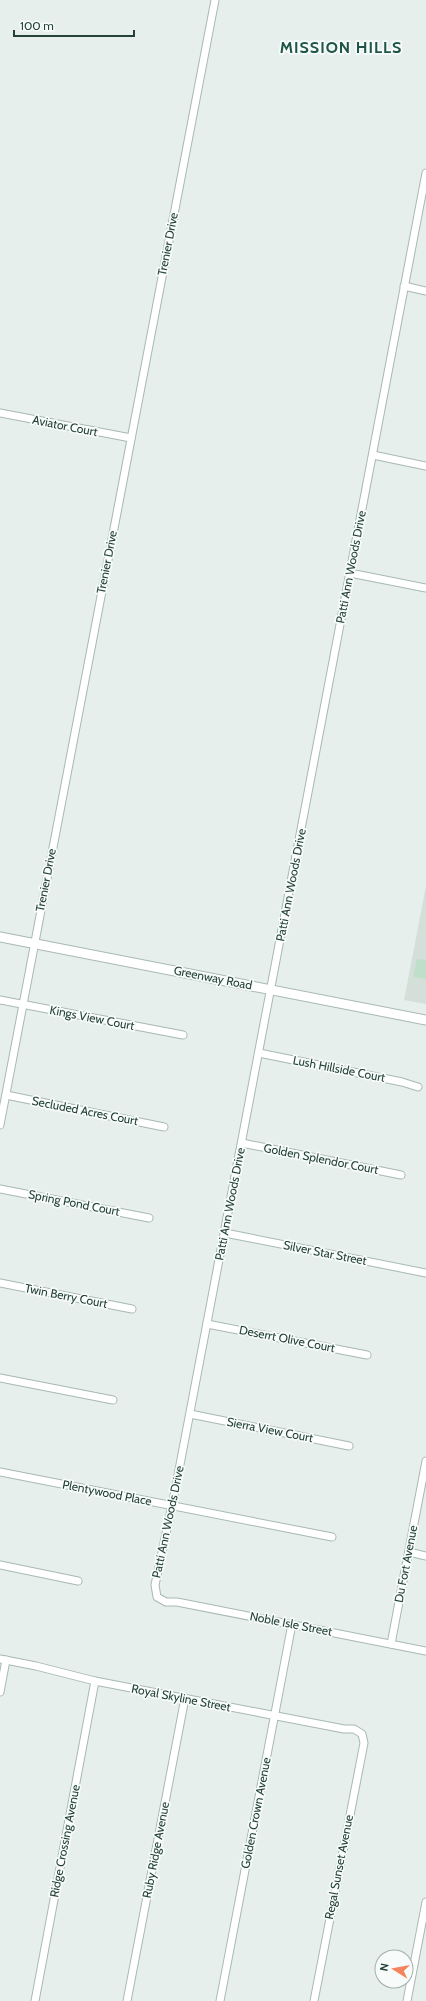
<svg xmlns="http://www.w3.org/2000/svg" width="426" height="2001" viewBox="0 0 426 2001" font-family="Cabin,sans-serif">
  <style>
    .built { fill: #d4dfda }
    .green { fill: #bfe0c8 }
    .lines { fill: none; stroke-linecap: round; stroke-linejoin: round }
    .minor-casing { stroke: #a8b8b2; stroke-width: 9 }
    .tertiary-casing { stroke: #a8b8b2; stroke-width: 11 }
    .minor { stroke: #fff; stroke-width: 7 }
    .tertiary { stroke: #fff; stroke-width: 9 }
    .labels { text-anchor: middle; stroke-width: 3.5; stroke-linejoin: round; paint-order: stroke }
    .street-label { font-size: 12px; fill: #24423a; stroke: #f7fbf9 }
    .district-label { font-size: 16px; font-weight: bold; letter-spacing: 1px; fill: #1f5548; stroke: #f7fbf9 }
  </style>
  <rect width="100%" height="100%" fill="#e6efeb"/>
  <polygon class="built" points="426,886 426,1004 404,1000"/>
  <polygon class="green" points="417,959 426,960 426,979 413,977"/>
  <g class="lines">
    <defs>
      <g id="minor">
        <polyline points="426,173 174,1496 155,1585 157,1597 166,1602 177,1602 426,1651"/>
        <polyline points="404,286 426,291"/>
        <polyline points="0,413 131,438"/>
        <polyline points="373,455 426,466"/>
        <polyline points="350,573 426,588"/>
        <polyline points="0,1000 183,1035"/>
        <polyline points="259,1053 402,1082 418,1087"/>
        <polyline points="6,1095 164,1127"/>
        <polyline points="0,1125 215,0"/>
        <polyline points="242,1143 401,1175"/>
        <polyline points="0,1189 149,1218"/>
        <polyline points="225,1233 426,1273"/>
        <polyline points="0,1283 132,1309"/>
        <polyline points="207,1324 367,1355"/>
        <polyline points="0,1378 113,1400"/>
        <polyline points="190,1414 349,1446"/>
        <polyline points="0,1472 332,1537"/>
        <polyline points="409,1552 426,1556"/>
        <polyline points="0,1565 78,1581"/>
        <polyline points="391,1644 426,1461"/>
        <polyline points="0,1659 36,1666 95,1681 344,1729 354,1729 362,1734 364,1743 314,2001"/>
        <polyline points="0,1692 6,1660"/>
        <polyline points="35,2001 95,1681"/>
        <polyline points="127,2001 185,1698"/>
        <polyline points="220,2001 292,1624"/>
        <polyline points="407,2001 426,1902"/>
      </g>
      <polyline id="tertiary" points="0,937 426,1020"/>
    </defs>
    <use href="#minor" class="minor-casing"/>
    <use href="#tertiary" class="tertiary-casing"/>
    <use href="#minor" class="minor"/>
    <use href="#tertiary" class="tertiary"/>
  </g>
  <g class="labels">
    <g class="street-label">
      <text transform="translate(168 244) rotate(-79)" y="4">Trenier Drive</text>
      <text transform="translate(65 426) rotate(11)" y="4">Aviator Court</text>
      <text transform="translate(107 562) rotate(-79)" y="4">Trenier Drive</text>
      <text transform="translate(351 567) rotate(-79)" y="4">Patti Ann Woods Drive</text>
      <text transform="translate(46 880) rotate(-79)" y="4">Trenier Drive</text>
      <text transform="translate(291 885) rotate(-79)" y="4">Patti Ann Woods Drive</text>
      <text transform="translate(213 978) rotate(11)" y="4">Greenway Road</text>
      <text transform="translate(92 1018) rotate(11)" y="4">Kings View Court</text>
      <text transform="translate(339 1069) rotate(11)" y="4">Lush Hillside Court</text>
      <text transform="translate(85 1111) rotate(11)" y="4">Secluded Acres Court</text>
      <text transform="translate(321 1159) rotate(11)" y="4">Golden Splendor Court</text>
      <text transform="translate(74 1203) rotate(11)" y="4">Spring Pond Court</text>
      <text transform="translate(230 1204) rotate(-79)" y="4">Patti Ann Woods Drive</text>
      <text transform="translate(325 1253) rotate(11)" y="4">Silver Star Street</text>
      <text transform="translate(66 1296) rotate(11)" y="4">Twin Berry Court</text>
      <text transform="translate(287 1339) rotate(11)" y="4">Deserrt Olive Court</text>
      <text transform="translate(270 1430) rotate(11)" y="4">Sierra View Court</text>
      <text transform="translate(107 1493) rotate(11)" y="4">Plentywood Place</text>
      <text transform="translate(168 1522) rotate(-78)" y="4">Patti Ann Woods Drive</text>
      <text transform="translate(406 1564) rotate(-79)" y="4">Du Fort Avenue</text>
      <text transform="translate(291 1624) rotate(11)" y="4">Noble Isle Street</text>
      <text transform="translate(181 1698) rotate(11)" y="4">Royal Skyline Street</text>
      <text transform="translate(256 1813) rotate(-79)" y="4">Golden Crown Avenue</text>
      <text transform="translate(65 1841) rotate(-79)" y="4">Ridge Crossing Avenue</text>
      <text transform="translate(156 1850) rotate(-79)" y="4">Ruby Ridge Avenue</text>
      <text transform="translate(339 1867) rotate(-79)" y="4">Regal Sunset Avenue</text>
    </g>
    <g class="district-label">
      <text x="341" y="53">MISSION HILLS</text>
    </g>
  </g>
  <g transform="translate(394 1969) rotate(281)"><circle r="19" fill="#f7fbf9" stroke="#a3b1ad"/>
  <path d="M0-3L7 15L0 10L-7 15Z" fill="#f4845f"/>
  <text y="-6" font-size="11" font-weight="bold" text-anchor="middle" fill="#24423a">N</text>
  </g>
  <path d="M14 30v6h120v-6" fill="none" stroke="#24423a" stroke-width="2"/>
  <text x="20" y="30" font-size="12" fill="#24423a" stroke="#f7fbf9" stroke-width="3" paint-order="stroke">100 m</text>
</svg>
